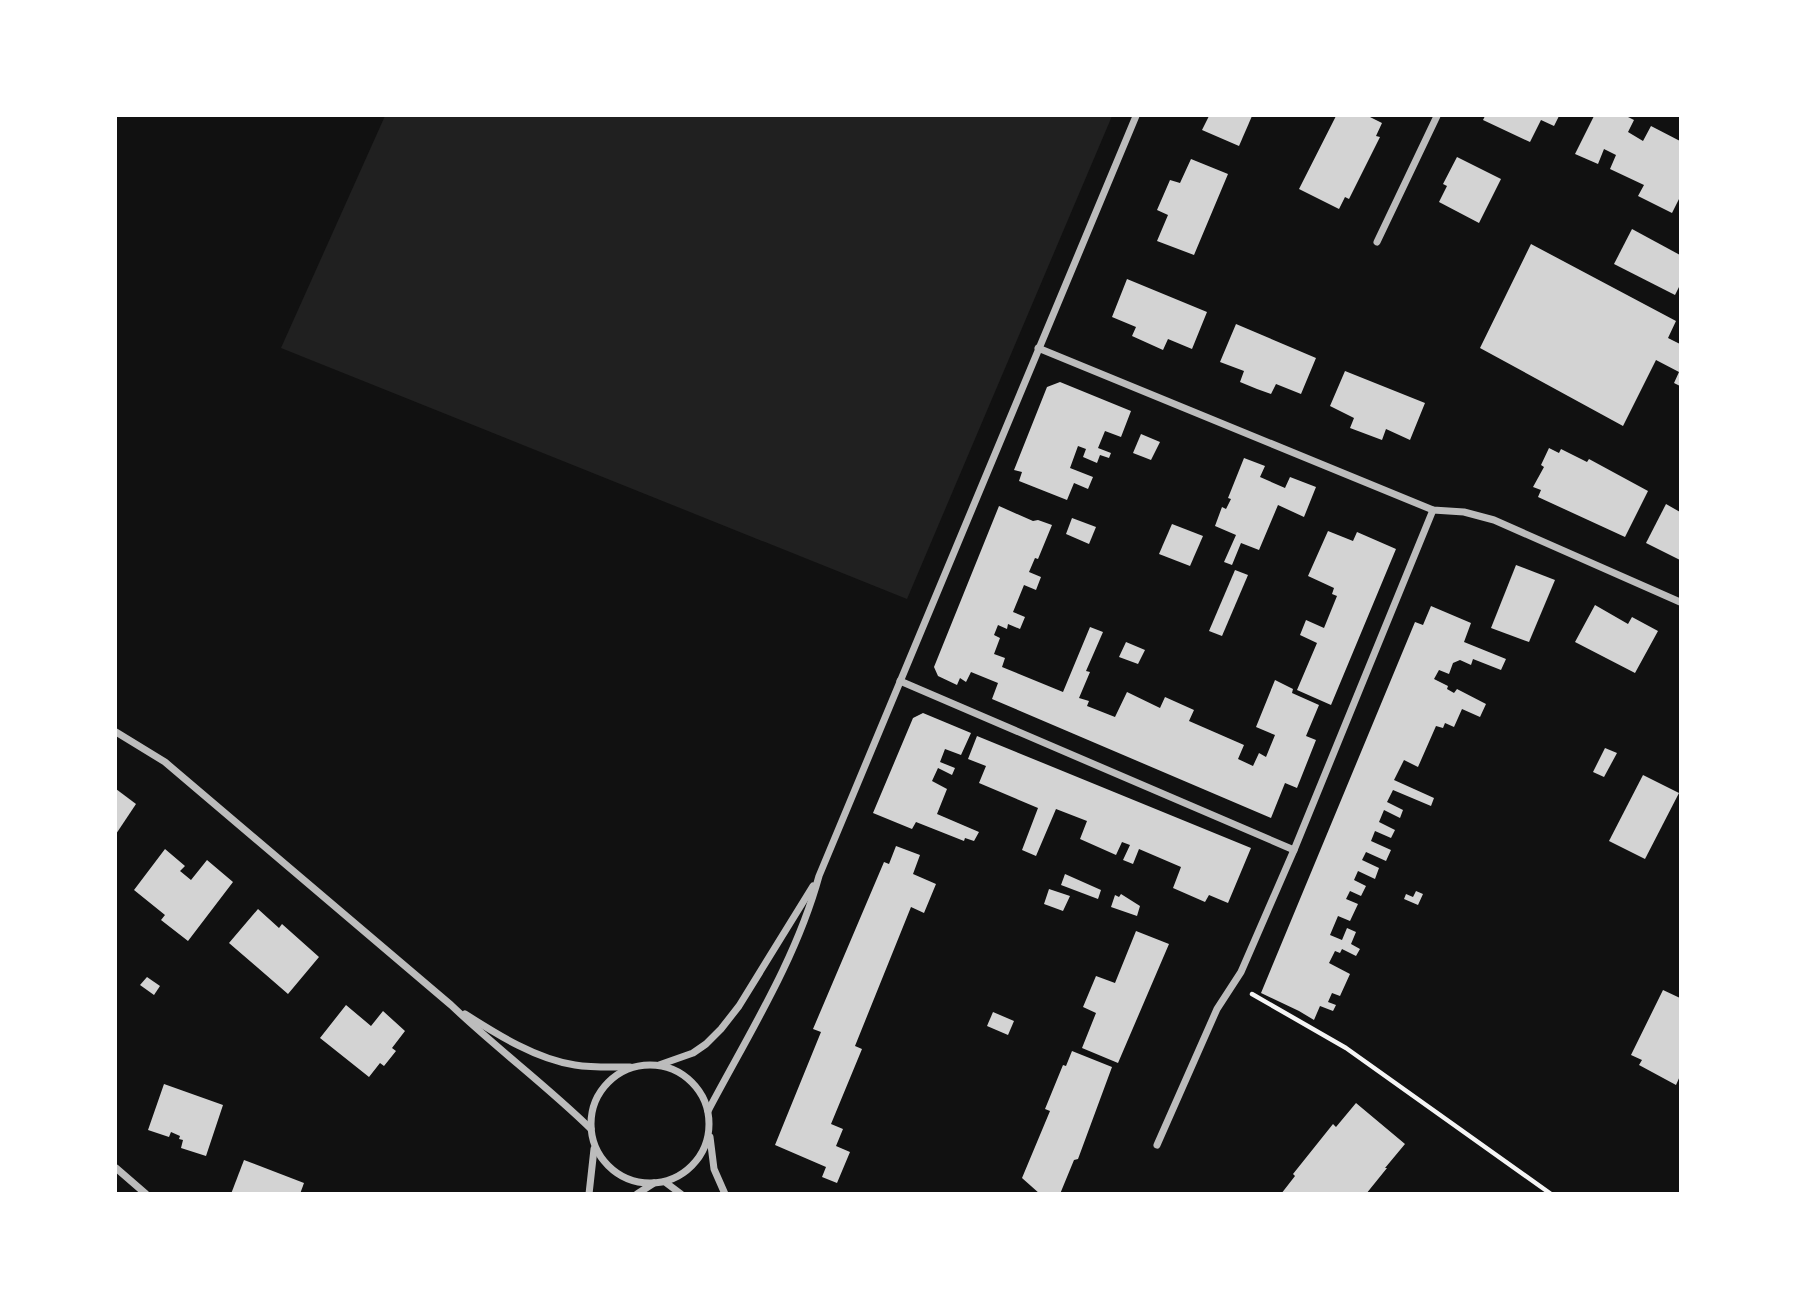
<svg xmlns="http://www.w3.org/2000/svg" width="1796" height="1309" viewBox="0 0 1796 1309" font-family="Ubuntu,sans-serif">
  <style>
    .green { fill: #202020 }
    .building { fill: #d3d3d3 }
    .lines { fill: none; stroke-linecap: round; stroke-linejoin: round }
    .path { stroke: #f5f5f5; stroke-width: 4.5 }
    .minor { stroke: #bcbcbc; stroke-width: 7 }
  </style>
  <rect width="100%" height="100%" fill="#111"/>
  <polygon class="green" points="385,116 1112,116 907,599 281,348"/>
  <g class="building">
    <polygon points="1209,116 1252,116 1239,146 1202,130"/>
    <polygon points="1336,116 1368,116 1382,123 1376,136 1380,137 1349,199 1345,197 1339,209 1299,189"/>
    <polygon points="1485,116 1559,116 1554,126 1541,120 1530,142 1483,120"/>
    <polygon points="1594,116 1626,116 1634,120 1628,132 1643,141 1651,126 1680,141 1680,197 1672,213 1638,196 1644,185 1610,169 1616,155 1604,149 1598,164 1575,154"/>
    <polygon points="1457,157 1501,179 1479,223 1439,202 1447,186 1443,184"/>
    <polygon points="1191,159 1228,174 1194,255 1157,241 1168,215 1157,210 1170,180 1180,183"/>
    <polygon points="1632,229 1680,255 1680,285 1675,295 1614,264"/>
    <polygon points="1531,244 1676,321 1668,338 1680,344 1680,386 1674,383 1679,372 1656,360 1623,426 1480,348"/>
    <polygon points="1127,279 1207,312 1192,349 1168,339 1163,350 1132,336 1136,327 1112,317"/>
    <polygon points="1236,324 1316,358 1301,394 1276,384 1271,394 1257,389 1240,382 1244,371 1220,362"/>
    <polygon points="1345,371 1425,403 1410,440 1386,429 1382,440 1350,428 1354,418 1330,406"/>
    <polygon points="1060,382 1131,411 1121,437 1105,431 1098,448 1111,453 1109,458 1100,455 1097,463 1083,457 1086,449 1078,446 1070,468 1093,477 1088,489 1074,483 1067,500 1019,481 1022,472 1014,470 1047,387"/>
    <polygon points="1141,434 1160,442 1151,460 1133,453"/>
    <polygon points="1549,448 1559,453 1561,449 1587,462 1589,459 1648,491 1625,537 1538,497 1541,490 1533,487 1544,467 1541,465"/>
    <polygon points="1244,458 1265,466 1260,477 1285,488 1290,477 1316,487 1304,517 1278,505 1259,550 1241,543 1232,565 1224,562 1236,535 1215,526 1222,507 1226,509 1231,499 1228,498"/>
    <polygon points="1666,504 1680,512 1680,560 1646,543"/>
    <polygon points="999,506 1033,521 1038,520 1052,525 1038,559 1035,558 1029,572 1041,577 1036,590 1024,585 1013,612 1025,617 1020,629 1008,624 1007,629 998,625 994,635 1000,638 994,654 1005,658 1002,667 1063,692 1090,627 1103,632 1086,671 1090,672 1079,698 1089,701 1087,706 1115,717 1127,692 1160,708 1165,697 1194,710 1189,721 1244,745 1238,759 1253,766 1259,753 1266,757 1275,735 1256,727 1275,680 1293,689 1292,693 1319,705 1306,736 1316,740 1297,788 1285,783 1271,818 992,699 998,683 971,672 966,682 960,678 957,685 938,676 934,667"/>
    <polygon points="1072,518 1096,527 1089,544 1066,534"/>
    <polygon points="1172,524 1203,536 1190,566 1159,554"/>
    <polygon points="1328,531 1353,541 1357,532 1396,549 1331,705 1297,690 1317,643 1300,635 1306,620 1324,628 1337,596 1332,594 1334,588 1308,576"/>
    <polygon points="1516,565 1555,580 1529,642 1491,628"/>
    <polygon points="1235,570 1248,575 1222,636 1209,631"/>
    <polygon points="1595,605 1628,624 1632,617 1658,631 1635,673 1575,642"/>
    <polygon points="1431,606 1471,623 1464,642 1506,659 1501,670 1473,659 1471,665 1460,660 1453,663 1449,674 1439,670 1434,679 1448,686 1447,689 1454,693 1457,689 1486,704 1480,717 1462,709 1454,727 1445,723 1443,728 1436,726 1418,767 1404,760 1394,780 1434,798 1431,806 1393,790 1387,802 1403,810 1400,818 1384,810 1379,822 1395,830 1391,838 1375,831 1371,841 1391,850 1386,861 1366,852 1362,860 1379,868 1375,879 1358,871 1354,880 1366,886 1361,896 1350,891 1346,899 1358,904 1350,921 1338,916 1330,935 1342,940 1347,928 1356,932 1351,944 1360,949 1356,956 1342,949 1340,953 1335,951 1329,963 1350,974 1340,996 1332,993 1328,1002 1336,1005 1333,1011 1320,1006 1314,1020 1299,1011 1261,993 1415,622 1423,625"/>
    <polygon points="1126,642 1145,650 1138,664 1119,657"/>
    <polygon points="923,713 971,733 961,755 945,749 940,762 955,768 952,775 938,768 932,781 947,789 937,814 979,832 974,841 965,838 964,841 916,822 912,829 873,813 913,718"/>
    <polygon points="977,736 1251,848 1228,903 1209,895 1205,902 1173,888 1181,867 1139,849 1133,864 1123,860 1130,845 1122,842 1116,855 1080,839 1087,821 1056,809 1036,856 1022,850 1038,808 979,783 986,766 968,759"/>
    <polygon points="1605,748 1617,753 1604,777 1593,772"/>
    <polygon points="1643,775 1679,793 1645,859 1609,841"/>
    <polygon points="116,789 136,804 116,834"/>
    <polygon points="896,846 920,855 913,874 936,884 924,913 911,907 855,1046 862,1049 831,1124 843,1129 836,1146 850,1152 837,1183 822,1177 826,1167 775,1145 821,1032 813,1029 884,862 889,864"/>
    <polygon points="165,849 185,866 180,871 191,880 207,860 233,882 188,941 161,920 165,915 134,890"/>
    <polygon points="1065,874 1101,890 1098,899 1061,885"/>
    <polygon points="1049,889 1070,896 1063,911 1044,904"/>
    <polygon points="1416,891 1423,894 1418,905 1404,899 1406,894 1413,897"/>
    <polygon points="1121,894 1140,906 1137,916 1111,907 1115,895 1119,897"/>
    <polygon points="258,909 279,928 282,924 319,957 288,994 229,943"/>
    <polygon points="1136,931 1169,944 1118,1063 1082,1048 1096,1013 1083,1007 1096,976 1115,983"/>
    <polygon points="147,977 160,986 154,995 140,985"/>
    <polygon points="1663,990 1680,998 1680,1076 1676,1085 1639,1065 1642,1060 1631,1055"/>
    <polygon points="346,1005 371,1026 383,1011 405,1031 392,1048 396,1051 384,1066 380,1063 369,1077 320,1038"/>
    <polygon points="993,1012 1014,1021 1008,1035 987,1026"/>
    <polygon points="1072,1051 1112,1067 1078,1159 1074,1160 1060,1194 1040,1194 1022,1178 1050,1111 1045,1109 1063,1065 1066,1066"/>
    <polygon points="164,1084 223,1105 206,1156 181,1148 183,1140 179,1139 180,1136 171,1132 169,1137 148,1130"/>
    <polygon points="1356,1103 1405,1144 1385,1168 1387,1168 1366,1194 1281,1194 1295,1176 1293,1174 1333,1124 1336,1127"/>
    <polygon points="244,1160 304,1183 300,1194 231,1194"/>
  </g>
  <g class="lines">
    <polyline class="path" points="1252,994 1346,1048 1551,1194"/>
    <g class="minor">
      <polyline points="1377,242 1437,116"/>
      <polyline points="1038,348 1433,510 1464,512 1494,520 1680,602"/>
      <polyline points="900,681 1294,850"/>
      <path d="M 116,732 L 165,762 L 451,1005 C 496,1048 546,1085 591,1129"/>
      <path d="M 465,1014 C 498,1035 536,1059 575,1065 C 593,1068 612,1067 630,1067"/>
      <circle cx="650" cy="1124" r="59"/>
      <polyline points="659,1065 693,1053 706,1044 721,1029 739,1006 813,886"/>
      <path d="M 708,1111 C 748,1035 796,960 819,876 L 1136,116"/>
      <polyline points="710,1137 714,1169 725,1194"/>
      <polyline points="1157,1145 1217,1009 1241,972 1294,850 1433,510"/>
      <polyline points="116,1168 146,1194"/>
      <polyline points="665,1182 681,1194"/>
      <polyline points="589,1194 594,1149"/>
      <polyline points="637,1194 654,1183"/>
    </g>
  </g>
  <rect width="1796" height="1309" fill="none" stroke="#ffffff" stroke-width="234"/>
</svg>
